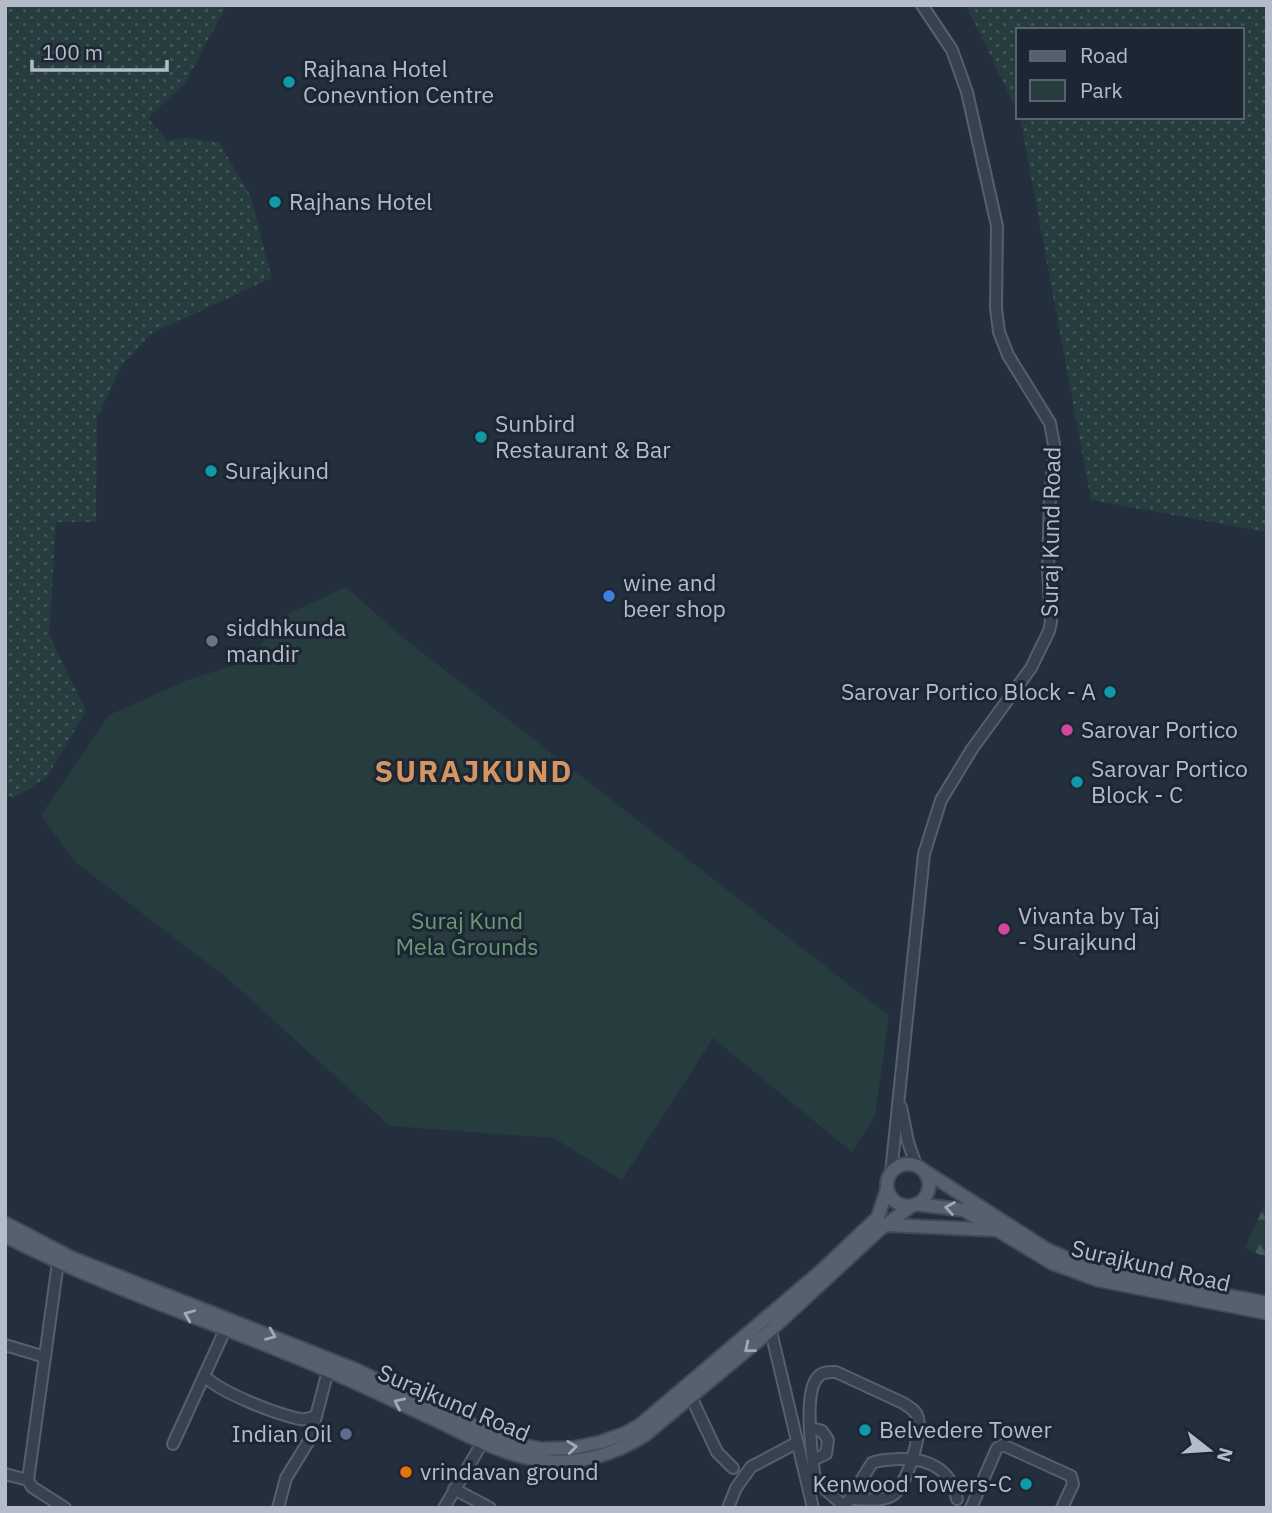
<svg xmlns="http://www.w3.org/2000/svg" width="1272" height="1513" viewBox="0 0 1272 1513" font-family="'IBM Plex Sans',sans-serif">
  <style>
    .grass { fill: url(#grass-dots) }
    .forest { fill: url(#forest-firs) }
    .park { fill: #263c3f }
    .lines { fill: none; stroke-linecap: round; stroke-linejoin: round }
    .minor-casing { stroke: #565f6c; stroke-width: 14 }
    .major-casing { stroke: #414a57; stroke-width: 16 }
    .minor { stroke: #38414e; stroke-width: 10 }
    .major { stroke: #56606e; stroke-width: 12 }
    .oneway { stroke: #a1aab7 }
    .culture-dot { fill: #0f9aa8; stroke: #1d2633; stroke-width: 2.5 }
    .shop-dot { fill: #3f7fe0; stroke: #1d2633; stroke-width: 2.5 }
    .worship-dot { fill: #6b7280; stroke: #1d2633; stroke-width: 2.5 }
    .hotel-dot { fill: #d1479c; stroke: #1d2633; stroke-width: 2.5 }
    .service-dot { fill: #5c6f8a; stroke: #1d2633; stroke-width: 2.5 }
    .food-dot { fill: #e8710a; stroke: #1d2633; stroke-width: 2.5 }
    .labels { text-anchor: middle; stroke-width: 6; stroke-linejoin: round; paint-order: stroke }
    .poi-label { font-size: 23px; fill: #b4bcc9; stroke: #1d2633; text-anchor: start }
    .street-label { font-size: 23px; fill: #b4bcc9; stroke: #1d2633 }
    .park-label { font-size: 23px; fill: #6b9a76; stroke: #1d2633 }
    .district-label { font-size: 30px; font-weight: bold; letter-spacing: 2px; fill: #d59563; stroke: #1d2633 }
  </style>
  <defs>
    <pattern id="grass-dots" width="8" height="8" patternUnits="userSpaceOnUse" patternTransform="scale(1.75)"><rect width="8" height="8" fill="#263c3f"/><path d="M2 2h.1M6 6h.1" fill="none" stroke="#435659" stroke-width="1.8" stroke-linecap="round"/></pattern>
    <pattern id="forest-firs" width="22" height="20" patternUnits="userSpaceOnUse" patternTransform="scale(1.75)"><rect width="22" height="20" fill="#263c3f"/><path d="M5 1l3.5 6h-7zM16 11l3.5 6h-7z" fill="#435659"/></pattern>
  </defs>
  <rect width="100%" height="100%" fill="#242f3e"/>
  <g class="grass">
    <polygon points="5,5 227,5 185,83 148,118 167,141 185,138 219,142 250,195 272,278 152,333 122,365 97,418 96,522 56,522 49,635 86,711 47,777 12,799 5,793"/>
    <polygon points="966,5 1267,5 1267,532 1091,500 1020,117 1242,117 1242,30 1018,30 1018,113"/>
  </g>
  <polygon class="forest" points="1267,1199 1267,1258 1245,1248"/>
  <polygon class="park" points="346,587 400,635 889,1016 875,1116 852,1152 713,1038 622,1180 554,1138 390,1126 226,977 75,862 41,815 109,715 190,679 257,659 269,628 290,613"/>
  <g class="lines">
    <defs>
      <g id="minor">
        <polyline points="901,1107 908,1142 916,1165"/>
        <polyline points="891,1173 924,854 941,800 972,749 1031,668 1049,631 1051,622 1048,571 1050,495 1055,450 1050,423 1008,355 999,332 996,308 997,226 967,92 952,50 922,5"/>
        <polyline points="59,1255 28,1480 32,1487 65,1508"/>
        <polyline points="769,1323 813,1508"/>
        <polyline points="5,1345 45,1357"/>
        <path d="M 204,1376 C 222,1393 275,1414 300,1419 C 306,1420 311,1418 316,1416"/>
        <polyline points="691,1397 717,1452 733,1468"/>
        <polyline points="811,1428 822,1431 828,1440 826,1454 813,1460"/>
        <polyline points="173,1444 225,1330"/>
        <polyline points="5,1474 28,1480"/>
        <polyline points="454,1489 490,1508"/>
        <path d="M 847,1503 L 872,1463 C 881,1459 890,1460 900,1459 C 928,1458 951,1469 957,1499"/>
        <path d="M 843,1505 L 818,1483 L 814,1473 C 812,1452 802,1388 820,1375 C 825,1371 831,1372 836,1372 L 903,1403 C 909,1407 916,1410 918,1418 C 922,1434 907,1485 893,1495 C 883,1502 863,1499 850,1499"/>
        <polyline points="278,1508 286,1478 310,1439 328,1371"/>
        <polyline points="444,1508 485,1438"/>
        <polyline points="728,1508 736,1488 751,1467 796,1443"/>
        <polyline points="971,1508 997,1448 1003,1445 1071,1476 1073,1484 1062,1508"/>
      </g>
      <g id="major">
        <circle cx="908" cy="1185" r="21"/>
        <polyline points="923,1170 1046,1249 1082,1265 1112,1274 1267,1303"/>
        <polyline points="916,1204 964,1210 1052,1263 1098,1280 1267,1313"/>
        <polyline points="5,1223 72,1258 354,1369 489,1433 516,1444 541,1449 573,1448 601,1442 626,1433 640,1425 820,1272 878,1217 887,1189"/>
        <polyline points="886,1225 998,1230"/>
        <path d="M 5,1236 C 109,1290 222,1324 329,1371 C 366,1387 403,1405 440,1422 C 471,1437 504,1455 539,1460 C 575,1466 614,1455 645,1435 L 771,1330 L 879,1230 L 911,1206"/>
      </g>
    </defs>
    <use href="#minor" class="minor-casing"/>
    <use href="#major" class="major-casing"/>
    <use href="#minor" class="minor"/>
    <use href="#major" class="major"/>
  </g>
  <defs><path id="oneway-chevron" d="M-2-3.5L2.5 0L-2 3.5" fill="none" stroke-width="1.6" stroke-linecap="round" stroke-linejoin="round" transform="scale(1.75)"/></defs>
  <g class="oneway">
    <use href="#oneway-chevron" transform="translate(950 1208) rotate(-171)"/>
    <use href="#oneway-chevron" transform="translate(189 1315) rotate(-157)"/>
    <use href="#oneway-chevron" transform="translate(271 1335) rotate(22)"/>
    <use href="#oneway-chevron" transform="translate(749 1348) rotate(141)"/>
    <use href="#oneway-chevron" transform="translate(399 1403) rotate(-155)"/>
    <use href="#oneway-chevron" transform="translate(572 1447) rotate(-7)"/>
  </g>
  <g class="culture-dot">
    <circle cx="289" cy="82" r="7"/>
    <circle cx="275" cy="202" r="7"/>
    <circle cx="481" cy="437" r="7"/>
    <circle cx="211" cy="471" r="7"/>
    <circle cx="1110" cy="692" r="7"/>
    <circle cx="1077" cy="782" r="7"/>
    <circle cx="865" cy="1430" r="7"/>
    <circle cx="1026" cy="1484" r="7"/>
  </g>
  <circle class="shop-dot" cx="609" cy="596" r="7"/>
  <circle class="worship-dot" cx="212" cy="641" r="7"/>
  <g class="hotel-dot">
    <circle cx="1067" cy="730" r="7"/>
    <circle cx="1004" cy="929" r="7"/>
  </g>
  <circle class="service-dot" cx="346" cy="1434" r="7"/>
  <circle class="food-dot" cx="406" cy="1472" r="7"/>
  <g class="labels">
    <g class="poi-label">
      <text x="303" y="77">Rajhana Hotel<tspan x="303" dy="26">Conevntion Centre</tspan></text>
      <text x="289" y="210">Rajhans Hotel</text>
      <text x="495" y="432">Sunbird<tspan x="495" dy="26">Restaurant &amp; Bar</tspan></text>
      <text x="225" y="479">Surajkund</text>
      <text x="623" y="591">wine and<tspan x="623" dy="26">beer shop</tspan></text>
      <text x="226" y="636">siddhkunda<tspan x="226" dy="26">mandir</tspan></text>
      <text x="1096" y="700" text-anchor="end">Sarovar Portico Block - A</text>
      <text x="1081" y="738">Sarovar Portico</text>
      <text x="1091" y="777">Sarovar Portico<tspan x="1091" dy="26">Block - C</tspan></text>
      <text x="1018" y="924">Vivanta by Taj<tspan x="1018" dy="26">- Surajkund</tspan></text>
      <text x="879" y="1438">Belvedere Tower</text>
      <text x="332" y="1442" text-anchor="end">Indian Oil</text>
      <text x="420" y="1480">vrindavan ground</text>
      <text x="1012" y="1492" text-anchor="end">Kenwood Towers-C</text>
    </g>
    <g class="street-label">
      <text transform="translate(1051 532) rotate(-89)" y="8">Suraj Kund Road</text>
      <text transform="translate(1151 1266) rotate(13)" y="8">Surajkund Road</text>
      <text transform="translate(454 1403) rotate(23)" y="8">Surajkund Road</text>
    </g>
    <g class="park-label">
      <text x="467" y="929">Suraj Kund<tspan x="467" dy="26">Mela Grounds</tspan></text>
    </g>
    <g class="district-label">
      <text x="474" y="782">SURAJKUND</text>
    </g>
  </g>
  <rect width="1272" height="1513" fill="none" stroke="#b4bcc9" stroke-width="14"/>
  <rect x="1016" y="28" width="228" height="91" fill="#1d2633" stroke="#59626f" stroke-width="2"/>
  <rect x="1030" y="51" width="35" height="10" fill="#56606e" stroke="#59626f" stroke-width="2"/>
  <text x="1080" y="63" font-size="21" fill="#b4bcc9">Road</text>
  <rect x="1030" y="80" width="35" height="21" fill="#263c3f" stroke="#59626f" stroke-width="2"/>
  <text x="1080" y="98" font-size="21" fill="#b4bcc9">Park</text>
  <g transform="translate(1209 1450) rotate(107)" stroke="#1d2633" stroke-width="5" paint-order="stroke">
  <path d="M0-5L12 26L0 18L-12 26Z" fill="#b4bcc9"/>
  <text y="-10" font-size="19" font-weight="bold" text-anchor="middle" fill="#b4bcc9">N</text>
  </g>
  <path d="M32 60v10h135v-10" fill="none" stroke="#b4bcc9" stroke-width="3.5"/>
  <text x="42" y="60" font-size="21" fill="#b4bcc9" stroke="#1d2633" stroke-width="5" paint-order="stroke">100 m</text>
</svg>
